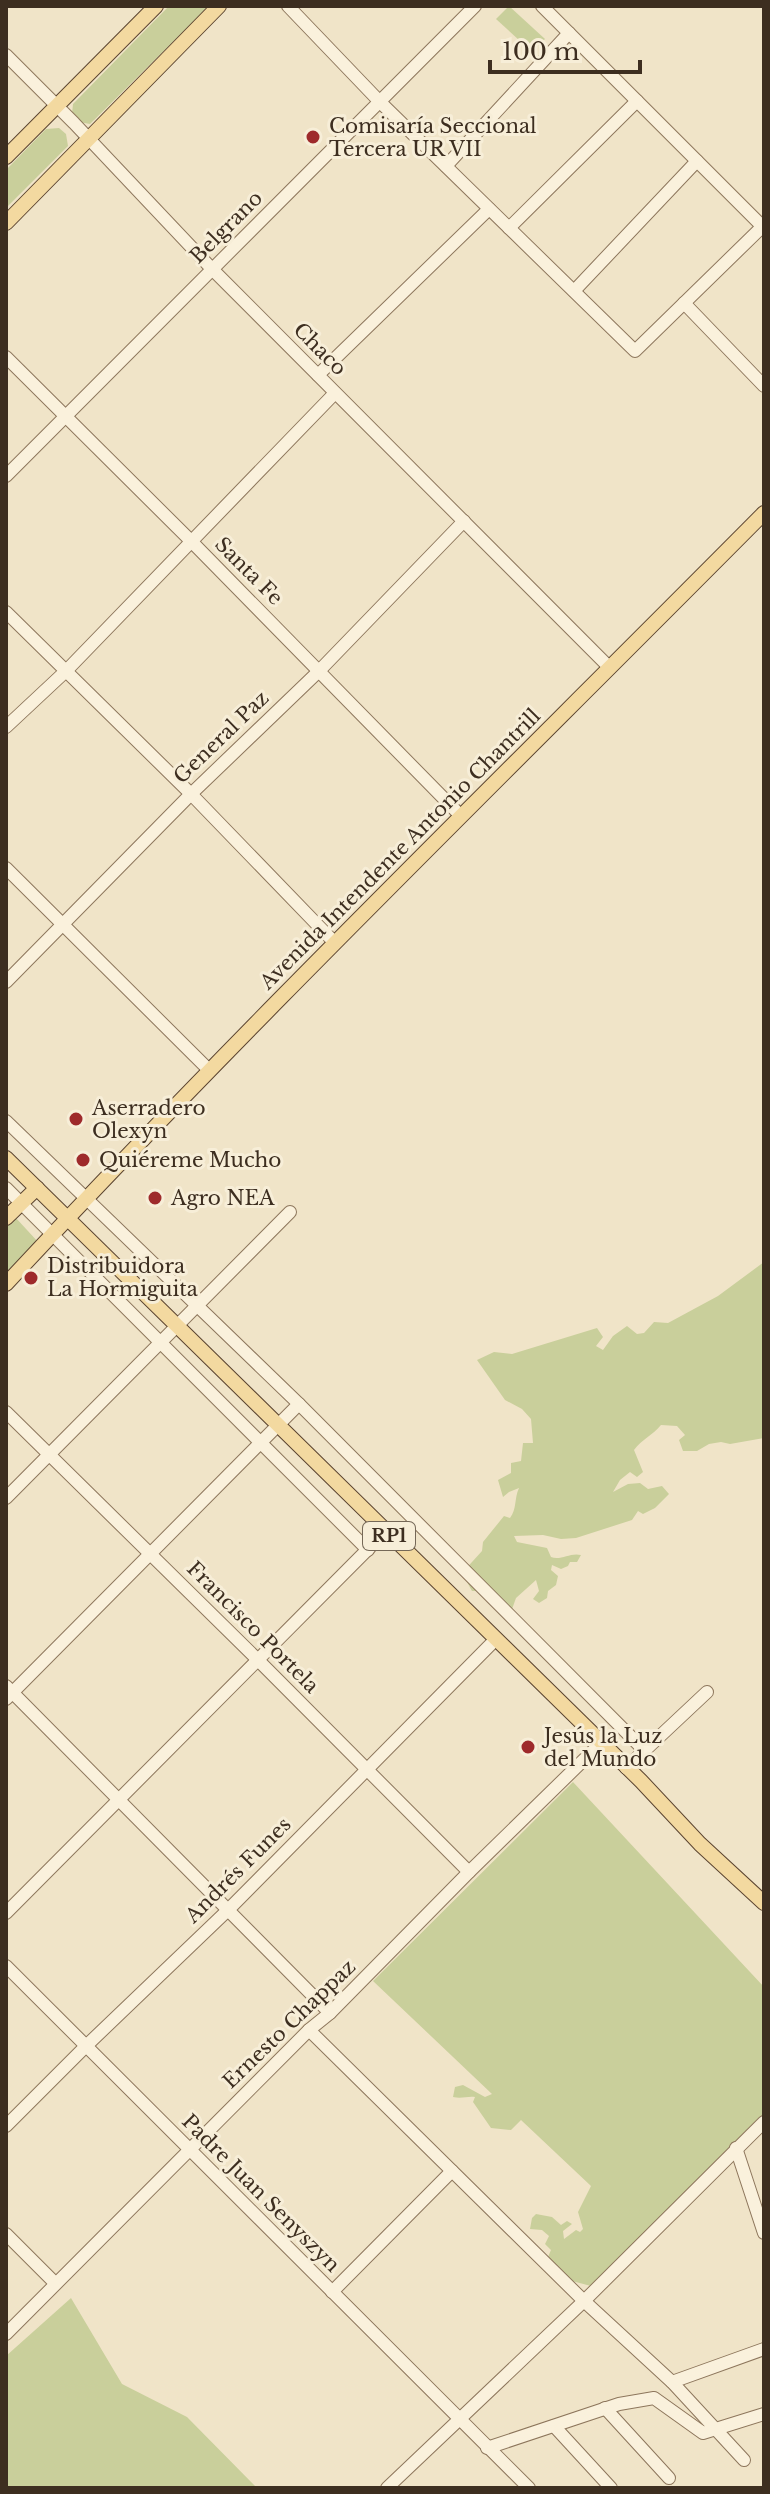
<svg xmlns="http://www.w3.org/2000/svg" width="770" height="2494" viewBox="0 0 770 2494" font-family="'Libre Baskerville',serif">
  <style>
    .green { fill: #c9cf9b }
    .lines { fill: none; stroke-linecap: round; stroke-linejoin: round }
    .minor-casing { stroke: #8d765c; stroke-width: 14 }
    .major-casing { stroke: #5b4430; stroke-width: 16 }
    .minor { stroke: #faf1dc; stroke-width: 12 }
    .major { stroke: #f3d9a0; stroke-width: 14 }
    .poi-dot { fill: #9e2a2b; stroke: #f7eed8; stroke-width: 3 }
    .labels { text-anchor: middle; stroke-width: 6; stroke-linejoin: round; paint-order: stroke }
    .shield { fill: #f7eed8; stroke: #756857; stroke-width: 2 }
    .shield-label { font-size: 18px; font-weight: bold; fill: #3d2e20 }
    .poi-label { font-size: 20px; fill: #3d2e20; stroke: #f7eed8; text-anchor: start }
    .street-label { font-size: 20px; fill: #3d2e20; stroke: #f7eed8 }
  </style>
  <rect width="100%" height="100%" fill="#f0e4c8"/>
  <g class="green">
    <polygon points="169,6 209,6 90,124 79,122 72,114 73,104"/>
    <polygon points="509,6 545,39 532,52 496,19"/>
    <polygon points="59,128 66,134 68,146 6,208 6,170 46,129"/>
    <polygon points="15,1217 39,1243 6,1276 6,1226"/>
    <path d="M 764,1262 L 764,1438 L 730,1444 L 721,1442 L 709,1444 L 697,1451 L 683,1451 L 679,1440 L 685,1435 L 677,1426 L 661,1425 C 652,1436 642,1439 634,1450 L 643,1472 L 637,1477 L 630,1472 L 620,1480 L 613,1492 L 628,1484 L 640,1483 L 648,1489 L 662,1486 L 669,1494 L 655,1508 L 643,1514 L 638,1511 L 632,1520 L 576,1538 L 561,1539 L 543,1535 L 514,1536 L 517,1542 L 547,1548 L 551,1557 C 561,1561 570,1552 581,1555 L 577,1562 L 570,1562 L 568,1566 L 561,1569 L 552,1565 L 551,1570 L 558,1576 L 556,1585 L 548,1591 L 547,1598 L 539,1603 L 533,1599 L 539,1591 L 536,1580 L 516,1598 L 511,1612 L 484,1591 L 472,1591 L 462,1573 L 482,1551 L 483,1542 L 504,1516 L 510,1518 C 517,1509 514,1499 519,1488 L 509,1492 L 503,1497 L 498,1480 L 511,1473 L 511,1463 L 521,1461 L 523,1443 L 533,1443 L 531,1419 L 522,1409 L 505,1400 L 477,1360 L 494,1352 L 512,1354 L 597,1328 L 603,1337 L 596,1346 L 603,1350 L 613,1336 L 627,1326 L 637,1334 L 644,1333 L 654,1322 L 668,1323 L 718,1296 Z"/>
    <path d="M 573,1782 L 764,1987 L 764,2117 L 591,2286 L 572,2281 L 548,2257 L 551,2250 L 545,2244 L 549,2236 L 542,2230 L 530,2229 L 532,2218 L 536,2214 L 552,2217 L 561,2225 L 567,2221 L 572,2224 L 563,2231 L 564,2239 L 576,2230 L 580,2232 L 583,2229 L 578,2212 L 591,2186 L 521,2120 L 511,2130 L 491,2128 L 473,2102 L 475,2097 C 467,2096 462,2099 453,2097 L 455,2087 L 463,2085 L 485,2097 L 492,2094 L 373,1981 Z"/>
    <polygon points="71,2298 122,2384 187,2417 257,2488 6,2488 6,2356"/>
  </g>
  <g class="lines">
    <defs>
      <g id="minor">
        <polyline points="288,6 380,102 635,351 764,225"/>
        <polyline points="542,6 764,228"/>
        <polyline points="6,55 74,123 212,269 610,668"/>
        <polyline points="446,166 569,33"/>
        <polyline points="509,228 637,101"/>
        <polyline points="574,291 697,161"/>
        <polyline points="684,303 764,386"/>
        <polyline points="6,357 191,541 460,815"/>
        <polyline points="318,375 489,209"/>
        <polyline points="6,476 475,6"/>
        <polyline points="6,612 191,794 335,943"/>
        <polyline points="6,727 67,670 335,393"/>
        <polyline points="6,868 209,1070"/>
        <polyline points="6,982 191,794 319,671 464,521"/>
        <polyline points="6,1121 299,1404 644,1750"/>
        <polyline points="6,1188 368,1550"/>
        <polyline points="6,1412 258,1660 469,1872"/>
        <polyline points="6,1498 290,1212"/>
        <polyline points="6,1686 330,2013"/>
        <polyline points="6,1699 299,1404"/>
        <polyline points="626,1768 707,1692"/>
        <polyline points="6,1913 385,1532"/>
        <polyline points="6,1966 529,2488"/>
        <polyline points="309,2030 584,2301 672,2382 744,2460"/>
        <polyline points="6,2126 86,2046 228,1910 495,1640"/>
        <polyline points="736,2148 764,2233"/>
        <polyline points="6,2234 55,2283"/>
        <polyline points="332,2292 452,2171"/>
        <polyline points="6,2334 309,2030 330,2013 469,1872 601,1743"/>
        <polyline points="672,2382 764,2349"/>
        <polyline points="605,2408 669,2478"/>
        <polyline points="554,2426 611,2488"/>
        <polyline points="487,2448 619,2404 654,2398 703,2433 764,2414"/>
        <polyline points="387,2488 584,2301 764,2122"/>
      </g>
      <g id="major">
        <polyline points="6,157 156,6"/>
        <polyline points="6,223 219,6"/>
        <polyline points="6,1158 641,1781 700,1844 764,1903"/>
        <polyline points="6,1218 37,1188"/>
        <path d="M 6,1284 C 252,1020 510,769 764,513"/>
      </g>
    </defs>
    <use href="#minor" class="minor-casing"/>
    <use href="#major" class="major-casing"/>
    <use href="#minor" class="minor"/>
    <use href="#major" class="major"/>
  </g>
  <g class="poi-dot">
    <circle cx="313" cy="137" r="8"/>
    <circle cx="76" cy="1119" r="8"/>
    <circle cx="83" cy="1160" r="8"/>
    <circle cx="155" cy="1198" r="8"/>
    <circle cx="31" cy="1278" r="8"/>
    <circle cx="528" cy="1747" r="8"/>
  </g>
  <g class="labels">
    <rect class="shield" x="363" y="1522" width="52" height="28" rx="6"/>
    <g class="shield-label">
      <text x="389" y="1542">RP1</text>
    </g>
    <g class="poi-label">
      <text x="329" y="133">Comisaría Seccional<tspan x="329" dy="23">Tercera UR VII</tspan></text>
      <text x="92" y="1115">Aserradero<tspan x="92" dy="23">Olexyn</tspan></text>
      <text x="99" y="1167">Quiéreme Mucho</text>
      <text x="171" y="1205">Agro NEA</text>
      <text x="47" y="1273">Distribuidora<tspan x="47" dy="23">La Hormiguita</tspan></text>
      <text x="544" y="1743">Jesús la Luz<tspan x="544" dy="23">del Mundo</tspan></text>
    </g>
    <g class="street-label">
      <text transform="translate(226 227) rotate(-45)" y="7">Belgrano</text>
      <text transform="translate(320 349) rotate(45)" y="7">Chaco</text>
      <text transform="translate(249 571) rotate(45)" y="7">Santa Fe</text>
      <text transform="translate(221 737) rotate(-44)" y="7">General Paz</text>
      <text transform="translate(400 849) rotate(-45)" y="7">Avenida Intendente Antonio Chantrill</text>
      <text transform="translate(253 1627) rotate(45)" y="7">Francisco Portela</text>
      <text transform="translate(238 1870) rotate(-45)" y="7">Andrés Funes</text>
      <text transform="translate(289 2024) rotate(-44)" y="7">Ernesto Chappaz</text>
      <text transform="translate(261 2193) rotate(45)" y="7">Padre Juan Senyszyn</text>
    </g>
  </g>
  <rect width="770" height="2494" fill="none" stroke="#3d2e20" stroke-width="16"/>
  <path d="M490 60v12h150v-12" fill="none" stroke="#3d2e20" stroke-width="4"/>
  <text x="502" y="60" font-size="24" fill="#3d2e20" stroke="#f7eed8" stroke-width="6" paint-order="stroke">100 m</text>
</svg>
